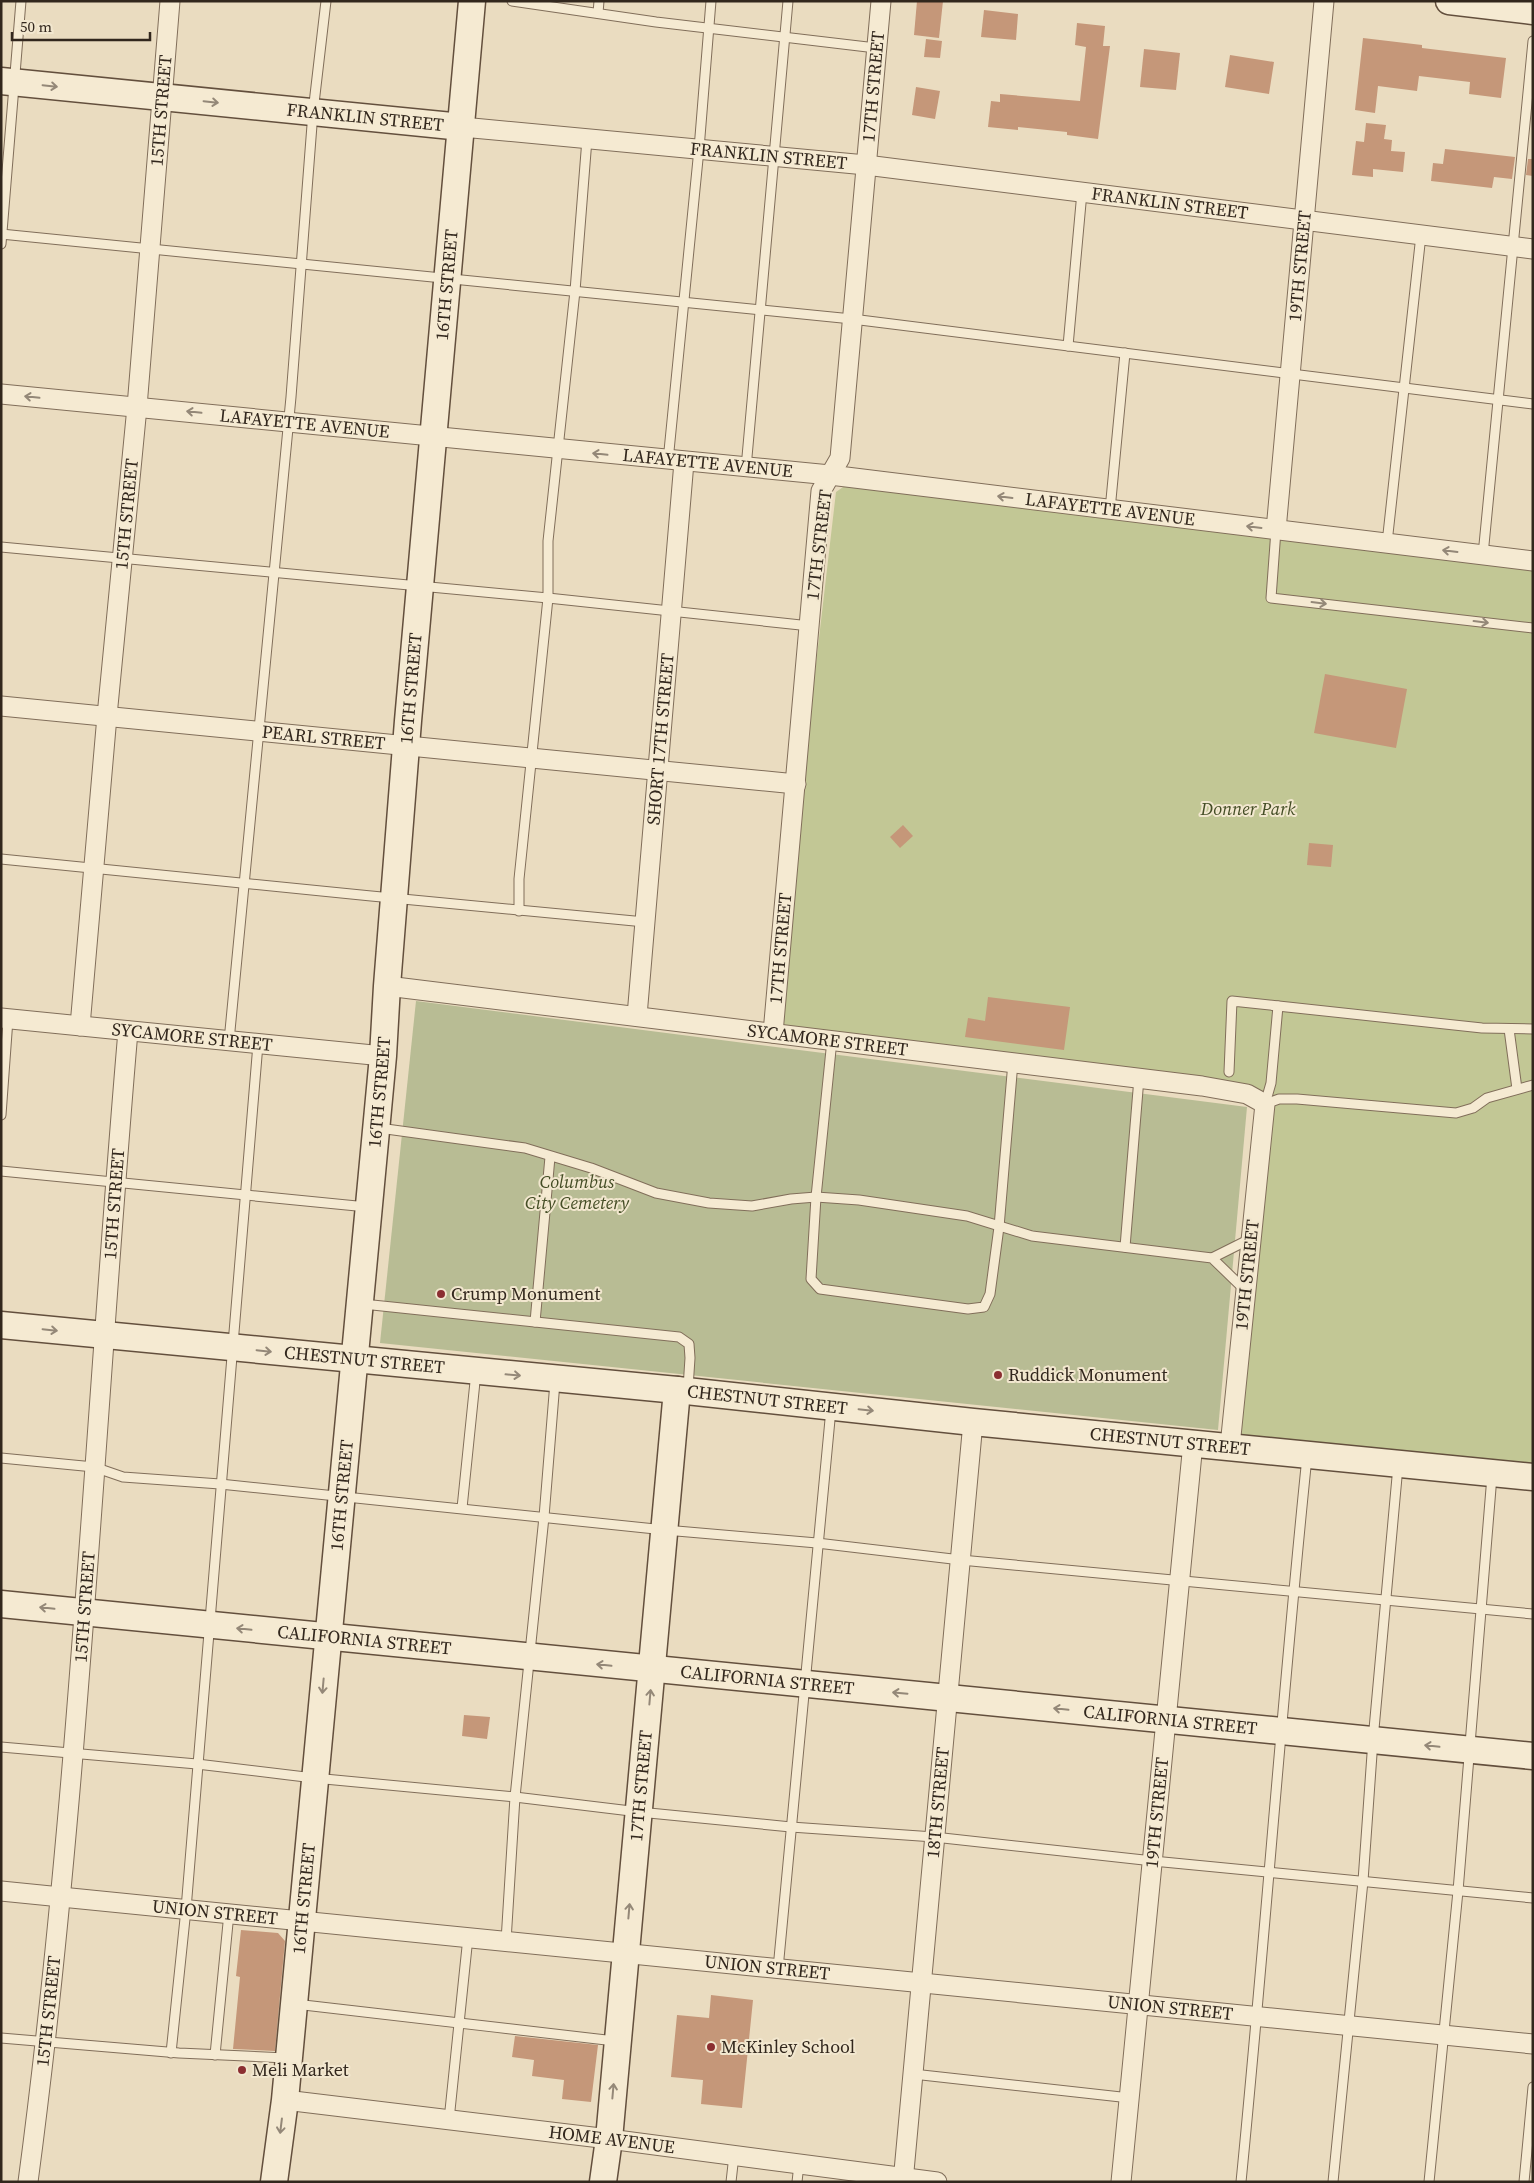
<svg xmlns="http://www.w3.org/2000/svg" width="1534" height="2183" viewBox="0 0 1534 2183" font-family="'Source Serif 4',serif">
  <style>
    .green { fill: #c2c795 }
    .cemetery { fill: #b8bc94 }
    .building { fill: #c59779 }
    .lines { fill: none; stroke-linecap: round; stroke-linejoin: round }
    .lane-casing { stroke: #816e5a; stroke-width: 11 }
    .street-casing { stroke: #816e5a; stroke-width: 21 }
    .secondary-casing { stroke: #634f3d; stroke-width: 29 }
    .lane { stroke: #f5ead2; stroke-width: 9 }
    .street { stroke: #f5ead2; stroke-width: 19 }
    .secondary { stroke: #f5ead2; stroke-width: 26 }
    .oneway { stroke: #948878 }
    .poi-dot { fill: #8b2e31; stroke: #f2e7cf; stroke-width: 2 }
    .labels { text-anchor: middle; stroke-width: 4; stroke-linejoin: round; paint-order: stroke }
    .street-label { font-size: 18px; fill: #32271d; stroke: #f2e7cf }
    .park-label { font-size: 18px; font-style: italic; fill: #444d25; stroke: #f2e7cf }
    .poi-label { font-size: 18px; fill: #32271d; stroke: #f2e7cf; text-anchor: start }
  </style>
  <rect width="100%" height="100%" fill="#eadcc0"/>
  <polygon class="green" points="856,478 1533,562 1533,1477 1230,1446 1264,1104 773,1033 836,492"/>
  <polygon class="cemetery" points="416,1001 1247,1107 1218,1430 380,1343"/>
  <g class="building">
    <polygon points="917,1 943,1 939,38 914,35"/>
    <polygon points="984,10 1018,14 1016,40 981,37"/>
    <polygon points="1077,23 1105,26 1103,46 1110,46 1098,139 1067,135 1067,132 1018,127 1018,130 988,127 991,101 1000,102 1000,94 1080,101 1086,47 1075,45"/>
    <polygon points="1363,38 1422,45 1422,48 1506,58 1501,98 1469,94 1470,82 1419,76 1417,91 1378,86 1375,113 1355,110"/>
    <polygon points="926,39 942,41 940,58 924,57"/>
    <polygon points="1144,49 1180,53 1176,90 1140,87"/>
    <polygon points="1230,55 1274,62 1269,94 1225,87"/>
    <polygon points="916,87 940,91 935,119 912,115"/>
    <polygon points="1366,123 1386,125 1384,139 1392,140 1391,151 1405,152 1403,172 1373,169 1373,177 1352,175 1356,141 1364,142"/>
    <polygon points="1445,149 1515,157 1512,179 1494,177 1492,188 1431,181 1433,163 1443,164"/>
    <polygon points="1528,159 1533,159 1533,176 1526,175"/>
    <polygon points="1325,674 1407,689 1396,748 1314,733"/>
    <polygon points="903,825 913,836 900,848 890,837"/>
    <polygon points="1309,843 1333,845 1331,867 1307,865"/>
    <polygon points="988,997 1070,1007 1064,1050 965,1037 968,1018 985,1021"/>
    <polygon points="464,1715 490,1717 487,1739 462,1736"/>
    <polygon points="241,1930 278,1933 285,1941 275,2051 233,2049 240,1977 236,1976"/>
    <polygon points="711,1995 753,2000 742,2108 701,2104 703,2080 671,2077 677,2015 709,2018"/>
    <polygon points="515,2036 598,2045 591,2102 562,2099 564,2080 532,2076 534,2060 512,2057"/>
  </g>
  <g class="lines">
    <defs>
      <g id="lane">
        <polyline points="512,1 656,22 876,48"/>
        <polyline points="598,13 599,1"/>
        <polyline points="1,234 852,319 1533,404"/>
        <polyline points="1,244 21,1"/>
        <polyline points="1068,346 1082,192"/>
        <polyline points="668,461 699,149 711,1"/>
        <polyline points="746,468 788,1"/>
        <polyline points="1110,510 1125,353"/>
        <polyline points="1276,530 1271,598 1533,628"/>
        <polyline points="1387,543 1421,235"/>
        <polyline points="1,547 548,598 810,626"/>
        <polyline points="1483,555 1533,41"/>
        <path d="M 1,859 C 216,880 430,903 645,922"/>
        <polyline points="519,911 519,879 548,598 548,541 575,291 587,139"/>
        <polyline points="1509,1029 1517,1089"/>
        <polyline points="832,1040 816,1197 811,1279 820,1289 968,1309 984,1307 990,1294 999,1227 1013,1062"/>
        <polyline points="229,1041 291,397 313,112 326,1"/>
        <polyline points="1229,1072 1232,1001 1482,1028 1533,1029"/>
        <polyline points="1265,1104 1279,1099 1297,1099 1456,1113 1473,1108 1487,1098 1533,1085"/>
        <polyline points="1265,1104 1271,1083 1278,1006"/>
        <polyline points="1,1115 8,1019"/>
        <polyline points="379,1128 525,1148 591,1168 656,1193 709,1203 752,1206 791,1199 816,1197 859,1200 967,1216 1032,1236 1212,1258 1244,1289"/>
        <polyline points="1,1171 367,1207"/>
        <polyline points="1125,1247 1139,1078"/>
        <polyline points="1212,1258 1250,1239"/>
        <polyline points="363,1304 679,1337 689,1344 690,1358 688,1388"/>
        <polyline points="535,1322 550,1157"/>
        <polyline points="1,1458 94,1467 123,1477 220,1484 665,1530 817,1543 961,1560 1533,1614"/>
        <polyline points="462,1508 476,1372"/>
        <polyline points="1,1747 197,1764 314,1778 515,1797 639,1812 791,1827 934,1837 1153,1861 1533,1898"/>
        <polyline points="506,1941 515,1797 544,1517 555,1382"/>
        <polyline points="778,1969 831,1409"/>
        <polyline points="295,2004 615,2041"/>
        <polyline points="1,2038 179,2053 286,2058"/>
        <polyline points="171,2053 186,1909 258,1044"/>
        <polyline points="215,2055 229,1913"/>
        <polyline points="913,2074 1130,2098"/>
        <polyline points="449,2120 468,1937"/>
        <polyline points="731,2182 734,2155"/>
        <polyline points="797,2182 799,2164"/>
        <path d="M 1241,2182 C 1265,1940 1282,1698 1307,1457"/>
        <polyline points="1333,2182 1363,1881 1373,1740 1398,1466"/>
        <polyline points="1429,2182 1458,1891 1492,1476"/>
        <polyline points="1524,2182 1533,2087"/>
      </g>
      <g id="street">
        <path id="s1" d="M 462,127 L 866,165 L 1533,249"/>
        <path id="s2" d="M 1,394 L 830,475 L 1533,561"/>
        <path id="s3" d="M 1276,530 L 1324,1"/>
        <path id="s4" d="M 1,706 L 796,784"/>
        <path id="s5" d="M 387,986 L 1202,1086 L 1247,1094 L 1265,1104 L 1230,1446"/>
        <path id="s6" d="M 637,1016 L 684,462"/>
        <path id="s7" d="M 1,1018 L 383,1056"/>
        <path id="s8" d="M 80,1026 L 107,716 L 137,407 L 170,1"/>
        <path id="s9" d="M 773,1033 L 821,491 L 840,458 L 881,1"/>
        <path id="s10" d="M 1,1891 L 1533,2044"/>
        <path id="s11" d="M 285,2100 L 609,2139 L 937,2182"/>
        <path id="s12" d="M 28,2182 C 79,1800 95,1414 128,1031"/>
        <path id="s13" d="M 903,2182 L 973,1422"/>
        <path id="s14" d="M 1121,2182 L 1193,1443"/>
      </g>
      <g id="secondary">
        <polyline points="1449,1 1533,11"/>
        <path id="s15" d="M 1,81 L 462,127"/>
        <path id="s16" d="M 1,1325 L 677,1390 L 973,1422 L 1533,1477"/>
        <path id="s17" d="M 1,1604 L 1533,1756"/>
        <path id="s18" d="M 274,2182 L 285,2100 L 383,1056 L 387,986 L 408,721 L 472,1"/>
        <path id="s19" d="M 603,2182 L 609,2139 L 677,1390"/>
      </g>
    </defs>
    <use href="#lane" class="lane-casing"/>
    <use href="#street" class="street-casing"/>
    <use href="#secondary" class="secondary-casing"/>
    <use href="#lane" class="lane"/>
    <use href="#street" class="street"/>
    <use href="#secondary" class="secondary"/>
  </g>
  <defs><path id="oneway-shaft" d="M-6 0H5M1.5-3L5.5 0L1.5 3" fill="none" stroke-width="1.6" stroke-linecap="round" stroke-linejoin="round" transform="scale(1.25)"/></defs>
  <g class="oneway">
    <use href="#oneway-shaft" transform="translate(50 86) rotate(6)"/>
    <use href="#oneway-shaft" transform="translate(211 102) rotate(6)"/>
    <use href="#oneway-shaft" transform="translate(32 397) rotate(-174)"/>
    <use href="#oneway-shaft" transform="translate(194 412) rotate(-174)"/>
    <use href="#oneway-shaft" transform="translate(600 454) rotate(-174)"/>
    <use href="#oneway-shaft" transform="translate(1005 497) rotate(-173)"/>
    <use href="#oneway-shaft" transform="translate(1254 527) rotate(-173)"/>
    <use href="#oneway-shaft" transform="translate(1450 551) rotate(-173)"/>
    <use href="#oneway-shaft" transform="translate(1319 603) rotate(7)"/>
    <use href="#oneway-shaft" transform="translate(1481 622) rotate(7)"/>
    <use href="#oneway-shaft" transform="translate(50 1330) rotate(6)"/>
    <use href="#oneway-shaft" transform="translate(264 1351) rotate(6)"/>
    <use href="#oneway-shaft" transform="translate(513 1375) rotate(5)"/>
    <use href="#oneway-shaft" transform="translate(866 1410) rotate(6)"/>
    <use href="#oneway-shaft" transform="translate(47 1608) rotate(-174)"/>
    <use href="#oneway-shaft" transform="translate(244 1629) rotate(-174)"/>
    <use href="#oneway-shaft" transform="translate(604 1665) rotate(-174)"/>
    <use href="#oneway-shaft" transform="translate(323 1686) rotate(95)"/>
    <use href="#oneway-shaft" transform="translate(900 1693) rotate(-175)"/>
    <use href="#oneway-shaft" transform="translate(650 1697) rotate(-85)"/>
    <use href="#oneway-shaft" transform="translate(1061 1709) rotate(-174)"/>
    <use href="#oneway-shaft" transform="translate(1432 1746) rotate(-174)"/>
    <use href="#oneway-shaft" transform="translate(629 1911) rotate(-85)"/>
    <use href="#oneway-shaft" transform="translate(613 2091) rotate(-85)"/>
    <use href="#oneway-shaft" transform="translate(281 2126) rotate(97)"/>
  </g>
  <g class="poi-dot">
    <circle cx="441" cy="1294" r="5"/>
    <circle cx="998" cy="1375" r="5"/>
    <circle cx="711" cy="2047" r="5"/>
    <circle cx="242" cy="2070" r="5"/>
  </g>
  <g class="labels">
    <g class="street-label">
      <text dy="6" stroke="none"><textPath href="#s9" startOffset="955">17TH STREET</textPath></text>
      <text dy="6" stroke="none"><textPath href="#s8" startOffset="919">15TH STREET</textPath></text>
      <text dy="6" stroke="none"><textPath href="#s15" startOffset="366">FRANKLIN STREET</textPath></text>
      <text dy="6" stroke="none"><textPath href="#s1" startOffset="308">FRANKLIN STREET</textPath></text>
      <text dy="6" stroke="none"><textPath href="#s1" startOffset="712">FRANKLIN STREET</textPath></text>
      <text dy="6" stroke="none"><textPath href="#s3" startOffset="265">19TH STREET</textPath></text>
      <text dy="6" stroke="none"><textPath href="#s18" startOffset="1905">16TH STREET</textPath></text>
      <text dy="6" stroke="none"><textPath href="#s2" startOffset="305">LAFAYETTE AVENUE</textPath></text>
      <text dy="6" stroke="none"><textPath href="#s2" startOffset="710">LAFAYETTE AVENUE</textPath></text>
      <text dy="6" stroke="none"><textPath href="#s2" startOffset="1115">LAFAYETTE AVENUE</textPath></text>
      <text dy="6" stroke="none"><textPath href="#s8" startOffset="514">15TH STREET</textPath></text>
      <text transform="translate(819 545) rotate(-83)" y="6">17TH STREET</text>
      <text dy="6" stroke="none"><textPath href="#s18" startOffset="1500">16TH STREET</textPath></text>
      <text dy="6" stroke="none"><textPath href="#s4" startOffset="324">PEARL STREET</textPath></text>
      <text dy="6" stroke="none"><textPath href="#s6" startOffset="278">SHORT 17TH STREET</textPath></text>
      <text dy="6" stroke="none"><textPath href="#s9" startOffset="85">17TH STREET</textPath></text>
      <text dy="6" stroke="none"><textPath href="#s7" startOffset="192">SYCAMORE STREET</textPath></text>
      <text dy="6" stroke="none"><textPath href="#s5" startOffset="444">SYCAMORE STREET</textPath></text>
      <text dy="6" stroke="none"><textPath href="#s18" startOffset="1095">16TH STREET</textPath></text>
      <text dy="6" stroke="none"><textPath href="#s12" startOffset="982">15TH STREET</textPath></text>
      <text transform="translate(1247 1275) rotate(-84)" y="6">19TH STREET</text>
      <text dy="6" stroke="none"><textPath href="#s16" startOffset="365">CHESTNUT STREET</textPath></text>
      <text dy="6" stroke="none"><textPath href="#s16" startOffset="770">CHESTNUT STREET</textPath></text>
      <text dy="6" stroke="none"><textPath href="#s16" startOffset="1175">CHESTNUT STREET</textPath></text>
      <text dy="6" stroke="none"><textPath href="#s18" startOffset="690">16TH STREET</textPath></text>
      <text dy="6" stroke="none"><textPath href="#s12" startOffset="578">15TH STREET</textPath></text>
      <text dy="6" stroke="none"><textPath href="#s17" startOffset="365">CALIFORNIA STREET</textPath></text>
      <text dy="6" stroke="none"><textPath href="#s17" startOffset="770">CALIFORNIA STREET</textPath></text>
      <text dy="6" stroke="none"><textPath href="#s17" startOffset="1175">CALIFORNIA STREET</textPath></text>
      <text dy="6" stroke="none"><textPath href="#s19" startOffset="398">17TH STREET</textPath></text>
      <text dy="6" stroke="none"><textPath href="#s13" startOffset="381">18TH STREET</textPath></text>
      <text dy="6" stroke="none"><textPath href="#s14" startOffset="371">19TH STREET</textPath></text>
      <text dy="6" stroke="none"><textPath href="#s18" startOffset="285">16TH STREET</textPath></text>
      <text dy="6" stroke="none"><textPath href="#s10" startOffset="215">UNION STREET</textPath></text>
      <text dy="6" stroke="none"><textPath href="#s10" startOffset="770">UNION STREET</textPath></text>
      <text dy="6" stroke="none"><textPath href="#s10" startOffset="1175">UNION STREET</textPath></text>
      <text dy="6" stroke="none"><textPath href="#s12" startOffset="172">15TH STREET</textPath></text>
      <text dy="6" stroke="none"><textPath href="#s11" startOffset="329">HOME AVENUE</textPath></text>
    </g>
    <g class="park-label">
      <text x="1248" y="815">Donner Park</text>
      <text x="577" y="1188">Columbus<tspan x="577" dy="21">City Cemetery</tspan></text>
    </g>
    <g class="poi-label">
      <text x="451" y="1300">Crump Monument</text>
      <text x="1008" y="1381">Ruddick Monument</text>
      <text x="721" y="2053">McKinley School</text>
      <text x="252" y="2076">Meli Market</text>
    </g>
  </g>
  <rect width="1534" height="2183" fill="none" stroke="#32271d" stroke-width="5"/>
  <path d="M12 32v8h138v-8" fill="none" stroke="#32271d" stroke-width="2.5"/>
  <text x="20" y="32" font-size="15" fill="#32271d" stroke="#f2e7cf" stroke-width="4" paint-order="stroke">50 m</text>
</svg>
